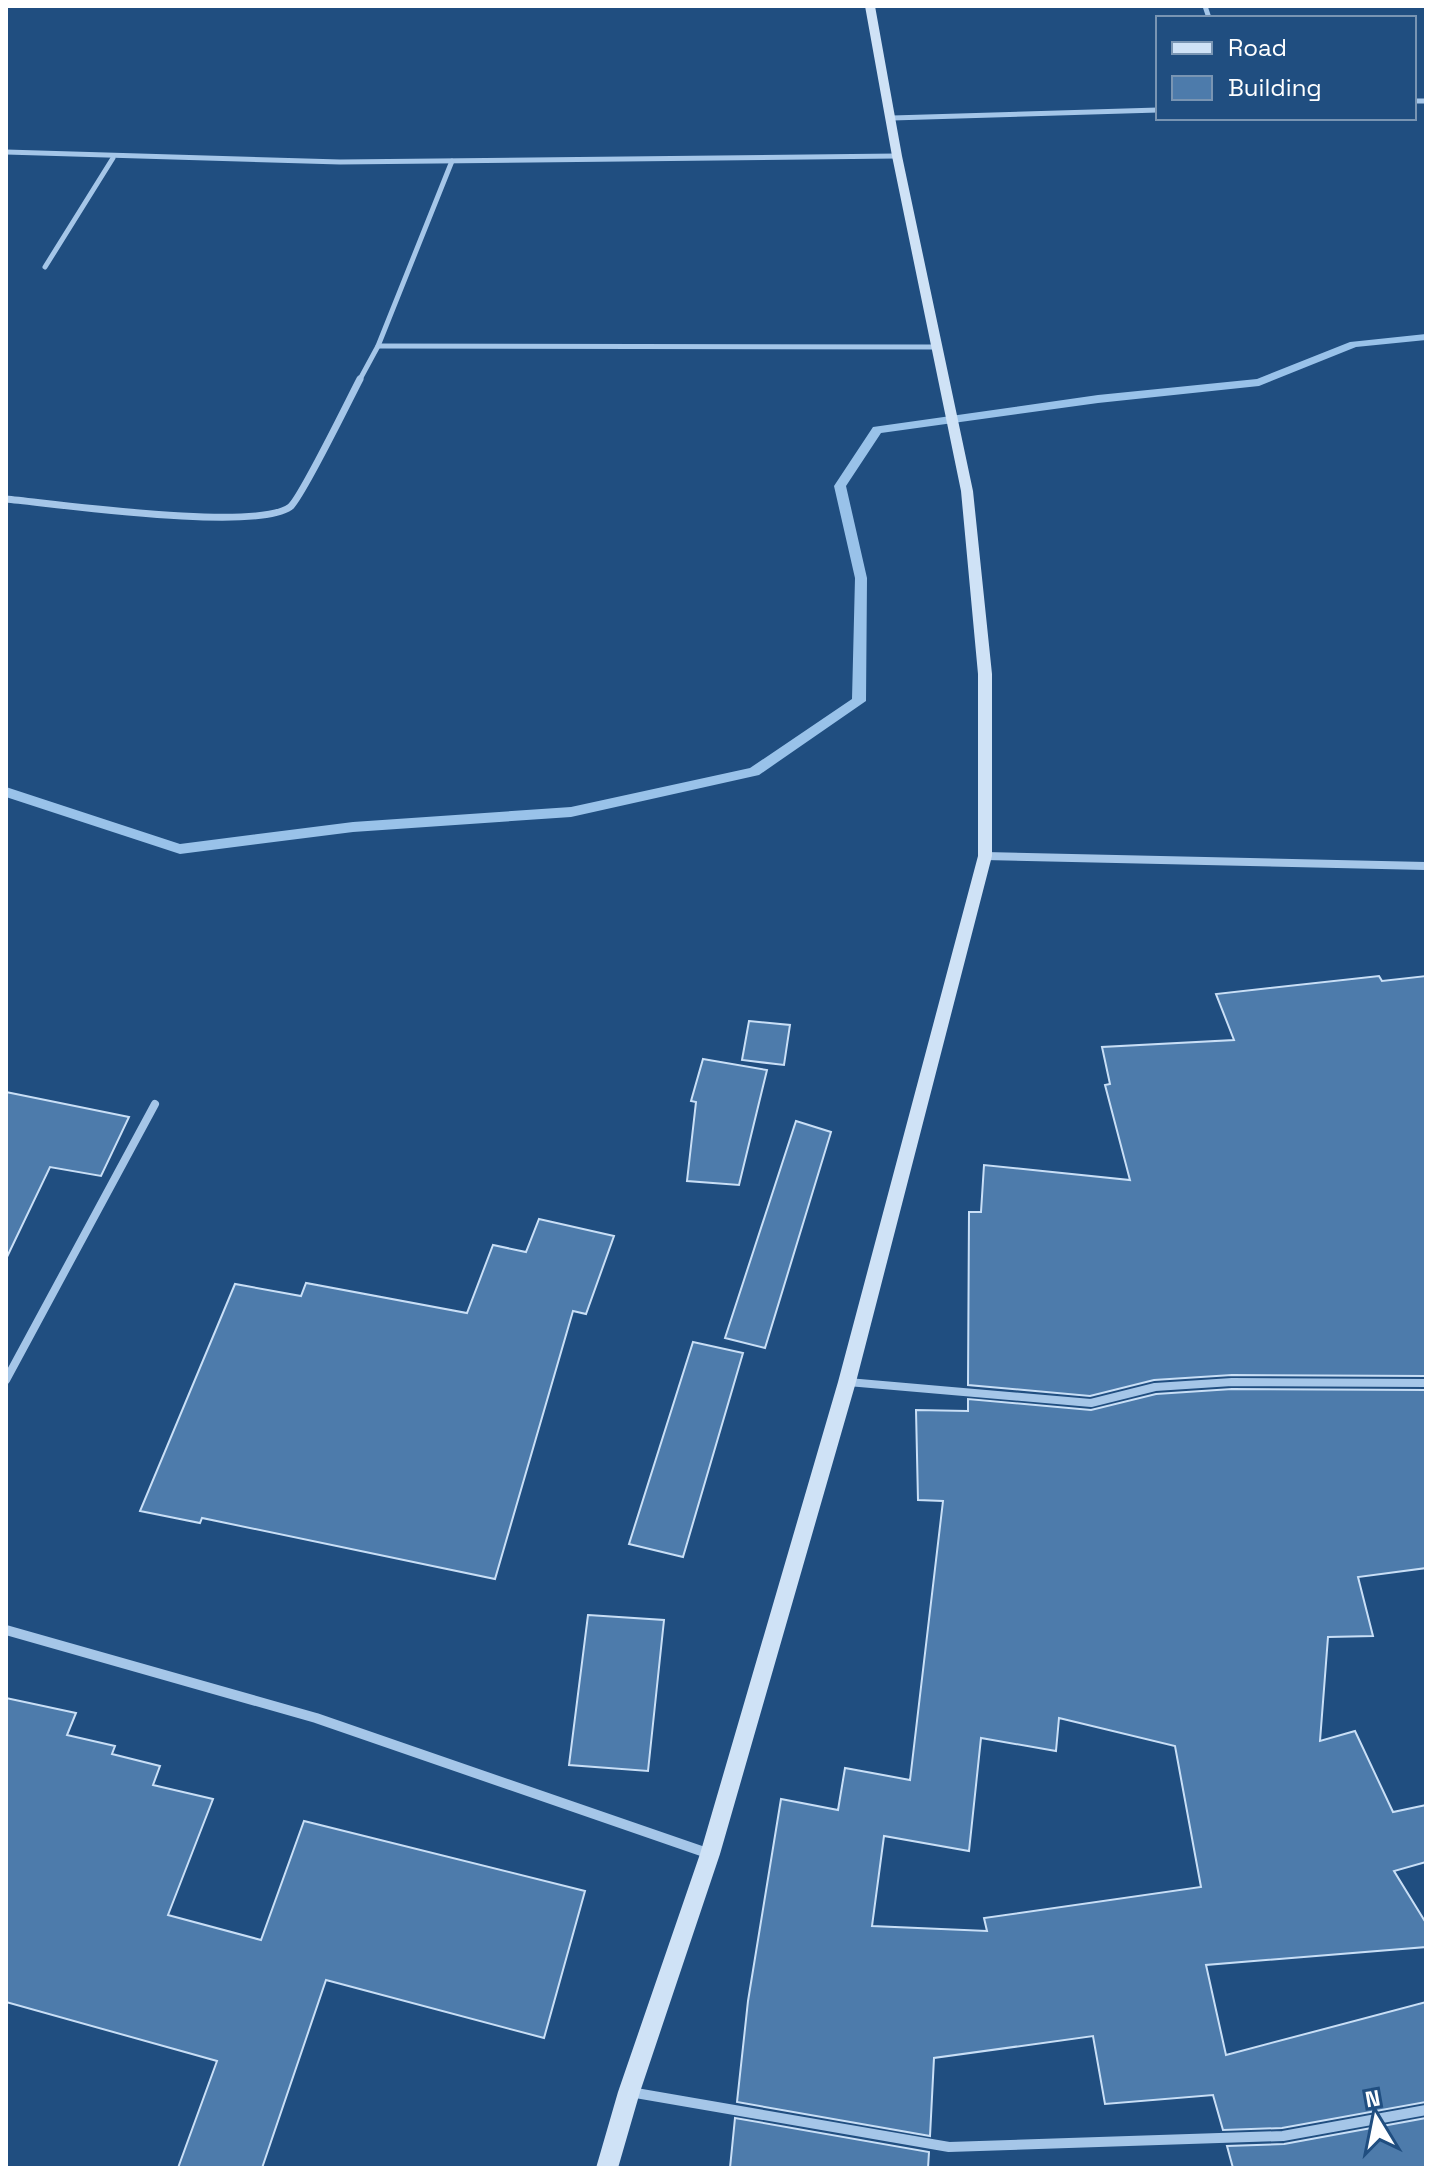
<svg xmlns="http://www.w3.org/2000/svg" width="1432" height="2174" viewBox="0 0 1432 2174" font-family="'Space Grotesk',sans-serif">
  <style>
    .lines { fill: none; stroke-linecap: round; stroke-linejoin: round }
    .stream { fill: #99c2e9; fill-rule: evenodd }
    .building { fill: #4d7bab; stroke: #c9dff6; stroke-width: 2; fill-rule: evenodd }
    .minor-far3 { stroke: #a5c6e8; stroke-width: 5 }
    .minor-far2 { stroke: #a5c6e8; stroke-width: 7 }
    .minor-far1 { stroke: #a5c6e8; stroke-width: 8 }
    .minor { stroke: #a5c6e8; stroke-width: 10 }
    .secondary { fill: #cfe2f6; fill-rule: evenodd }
  </style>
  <rect width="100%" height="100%" fill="#204e80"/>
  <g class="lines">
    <polygon class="stream" points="1426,334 1426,340 1356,347 1259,386 1098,403 881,433 846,486 867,578 866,701 759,775 571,817 353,832 180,854 6,797 6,787 180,844 353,822 571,807 750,768 852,699 855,578 834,486 873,427 1098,395 1257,379 1350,342"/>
  </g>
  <g class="building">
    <polygon points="1379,976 1382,981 1426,976 1426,1376 1232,1375 1154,1380 1090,1396 968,1385 969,1212 981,1212 984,1165 1130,1180 1105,1085 1110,1084 1102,1047 1234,1040 1216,994"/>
    <polygon points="749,1021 790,1025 784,1065 742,1060"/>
    <polygon points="703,1059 767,1070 739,1185 687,1181 696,1102 691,1101"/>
    <polygon points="6,1092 129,1117 101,1176 50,1167 6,1259"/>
    <polygon points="796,1121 831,1132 765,1348 725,1338"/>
    <polygon points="539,1219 614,1236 586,1314 573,1311 495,1579 202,1518 200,1523 140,1511 235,1284 301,1296 306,1283 467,1313 493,1245 526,1252"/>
    <polygon points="693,1342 743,1353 683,1557 629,1544"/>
    <path d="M 1232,1389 L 1426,1390 L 1426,1568 L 1358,1577 L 1373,1636 L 1328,1637 L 1320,1741 L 1355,1731 L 1393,1812 L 1426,1805 L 1426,1862 L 1394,1871 L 1426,1923 L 1426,1947 L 1206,1965 L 1226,2055 L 1426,2002 L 1426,2102 L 1282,2128 L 1223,2130 L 1213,2095 L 1105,2104 L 1093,2036 L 934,2058 L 930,2136 L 737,2102 L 748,2001 L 781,1799 L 838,1810 L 845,1768 L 910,1780 L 943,1501 L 918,1500 L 916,1410 L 968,1411 L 968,1399 L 1091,1410 L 1156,1394 ZM 1059,1718 L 1175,1746 L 1201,1887 L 984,1918 L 987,1931 L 872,1926 L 884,1836 L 969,1851 L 981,1738 L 1056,1751 Z"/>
    <polygon points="588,1615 664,1620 648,1771 569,1765"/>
    <polygon points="6,1698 76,1713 67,1735 115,1746 112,1754 160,1766 153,1785 213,1799 168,1915 261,1940 304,1821 585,1891 544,2038 326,1980 262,2168 178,2168 217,2061 6,2002"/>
    <polygon points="735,2118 929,2152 928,2168 730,2168"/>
    <polygon points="1426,2118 1426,2168 1233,2168 1227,2146 1284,2144"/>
  </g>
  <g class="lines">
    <g class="minor-far3">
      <polyline points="1205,6 1209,18"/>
      <polyline points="1414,101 1426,101"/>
      <polyline points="892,118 1158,110"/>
      <polyline points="6,152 340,162 897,156"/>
      <polyline points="45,267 113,158"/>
      <polyline points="378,346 936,347"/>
      <polyline points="359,381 378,346 452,161"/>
    </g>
    <path class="minor-far2" d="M 6,499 C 58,504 255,532 290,507 C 301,499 350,398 360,379"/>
    <g class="minor-far1">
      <polyline points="985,856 1426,866"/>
      <polyline points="6,1380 155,1104"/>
      <polyline points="848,1382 1091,1403 1155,1387 1232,1382 1426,1383"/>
    </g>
    <g class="minor">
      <polyline points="6,1630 316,1718 710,1854"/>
      <polyline points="630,2092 949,2147 1283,2136 1426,2110"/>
    </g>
    <polygon class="secondary" points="865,6 875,6 902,156 973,491 992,674 992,856 856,1382 720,1854 640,2092 618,2168 596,2168 618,2092 700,1854 838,1382 978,856 978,674 961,491 892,156"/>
  </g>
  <rect width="1432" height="2174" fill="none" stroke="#ffffff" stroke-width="16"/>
  <rect x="1156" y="16" width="260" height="104" fill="#204e80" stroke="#7995b3" stroke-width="2"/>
  <rect x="1172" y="42" width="40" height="12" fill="#cfe2f6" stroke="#7995b3" stroke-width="2"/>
  <text x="1228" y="56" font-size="24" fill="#ffffff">Road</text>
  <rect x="1172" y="76" width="40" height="24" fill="#4d7bab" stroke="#7995b3" stroke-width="2"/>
  <text x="1228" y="96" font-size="24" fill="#ffffff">Building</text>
  <g transform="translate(1376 2118) rotate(350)" stroke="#204e80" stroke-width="6" paint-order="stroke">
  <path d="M0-6L14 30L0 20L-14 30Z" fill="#ffffff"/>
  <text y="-12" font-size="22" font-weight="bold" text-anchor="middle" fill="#ffffff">N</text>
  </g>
</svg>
